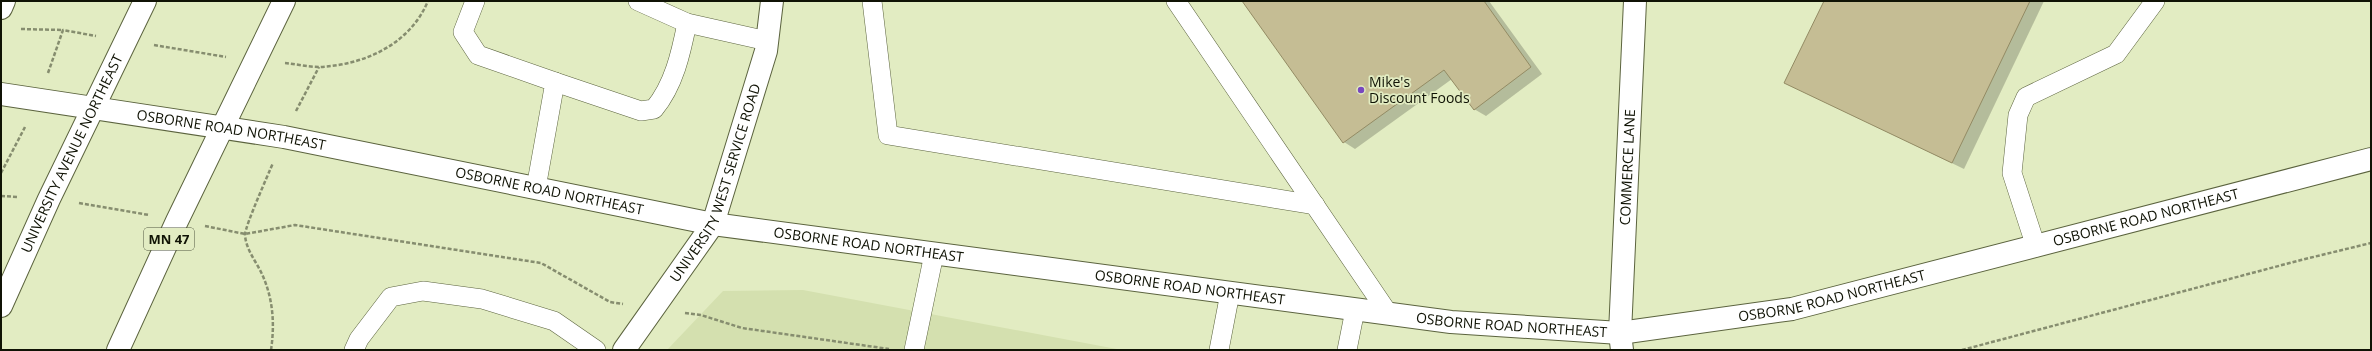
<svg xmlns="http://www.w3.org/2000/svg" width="2372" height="351" viewBox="0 0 2372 351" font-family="'Open Sans',sans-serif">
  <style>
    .built { fill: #d4e0af }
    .shadow { fill: #0003 }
    .building { fill: #c5bd94; stroke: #938b64 }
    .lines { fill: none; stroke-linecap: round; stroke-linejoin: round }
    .lane-casing { stroke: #5b633e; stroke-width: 20 }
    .street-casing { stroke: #5b633e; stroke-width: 24 }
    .secondary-casing { stroke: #5b633e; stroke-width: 24 }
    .primary-casing { stroke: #5b633e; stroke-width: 24 }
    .path { stroke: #868d6f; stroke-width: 2.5; stroke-dasharray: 4 2; stroke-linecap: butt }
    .lane { stroke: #fff; stroke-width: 19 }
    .street { stroke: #fff; stroke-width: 22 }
    .secondary { stroke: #fff; stroke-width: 22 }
    .primary { stroke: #fff; stroke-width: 22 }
    .poi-dot { fill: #7847bf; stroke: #e2ecc2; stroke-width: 1.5 }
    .labels { text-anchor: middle; stroke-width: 3.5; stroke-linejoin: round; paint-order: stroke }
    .shield { fill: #e2ecc2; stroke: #4f543e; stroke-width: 1 }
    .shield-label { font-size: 13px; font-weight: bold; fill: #101305 }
    .poi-label { font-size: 14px; fill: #101305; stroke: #e2ecc2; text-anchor: start }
    .street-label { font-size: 14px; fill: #101305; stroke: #e2ecc2 }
  </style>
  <rect width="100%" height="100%" fill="#e2ecc2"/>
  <polygon class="built" points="803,290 1122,350 667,350 723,291"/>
  <g class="shadow">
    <polygon points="1243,1 1489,1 1542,74 1486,116 1474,109 1452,79 1355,149 1344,142"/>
    <polygon points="1825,1 2044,1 1964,169 1786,83"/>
  </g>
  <g class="building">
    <polygon points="1242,1 1484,1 1531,67 1474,110 1444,70 1343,143"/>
    <polygon points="1824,1 2030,1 1952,163 1784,83"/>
  </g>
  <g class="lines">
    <defs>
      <g id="lane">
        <polyline points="475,1 463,32 478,55 555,82 536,188"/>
        <polyline points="638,1 687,23 767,41"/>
        <polyline points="872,1 888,135 1315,205"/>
        <polyline points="1176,1 1388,313"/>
        <path d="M 555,82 L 641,111 L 654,109 C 674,85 681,53 687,23"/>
        <polyline points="2036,247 2012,173 2018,115 2026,97 2116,54 2155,1"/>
        <polyline points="354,350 359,339 391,297 423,291 482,299 554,321 596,350"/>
        <polyline points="914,350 934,254"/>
        <polyline points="1219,350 1230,293"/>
        <polyline points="1347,350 1355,310"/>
      </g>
      <polyline id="street" points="1,8 4,1"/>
      <g id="secondary">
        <path id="s1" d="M 1,94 L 284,137 L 713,224 L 1451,322 L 1620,333 L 1792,309 L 2371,159"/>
        <path id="s2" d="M 624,350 L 713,224 L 766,51 L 772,1"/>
        <path id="s3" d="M 1622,350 L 1620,333 L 1635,1"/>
      </g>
      <g id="primary">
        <path id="s4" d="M 1,306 L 49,199 L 145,1"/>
        <polyline points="118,350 177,221 284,1"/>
      </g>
    </defs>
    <use href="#lane" class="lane-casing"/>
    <use href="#street" class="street-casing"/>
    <use href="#secondary" class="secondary-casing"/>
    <use href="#primary" class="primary-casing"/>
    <g class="path">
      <polyline points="21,29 63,30"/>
      <polyline points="154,45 226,57"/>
      <path d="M 285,63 C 296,64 308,67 319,67 C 365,65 410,44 428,1"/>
      <polyline points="48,73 63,30 96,36"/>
      <polyline points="296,111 319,67"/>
      <polyline points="1,173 25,127"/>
      <polyline points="1,196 18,197"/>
      <polyline points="79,203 149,215"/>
      <polyline points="205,226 245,234 295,225 541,263 610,302 623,304"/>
      <polyline points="685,313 701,315 742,328 889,349"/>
      <path d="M 271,350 C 275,323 273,297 261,272 C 255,260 246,249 245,235 C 245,226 268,175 273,163"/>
      <polyline points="1962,350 2301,260 2371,243"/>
    </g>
    <use href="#lane" class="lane"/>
    <use href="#street" class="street"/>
    <use href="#secondary" class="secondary"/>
    <use href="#primary" class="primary"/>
  </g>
  <circle class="poi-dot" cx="1361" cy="90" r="4"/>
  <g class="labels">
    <rect class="shield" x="144" y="228" width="50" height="22" rx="3"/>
    <g class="shield-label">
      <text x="169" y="244">MN 47</text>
    </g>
    <g class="poi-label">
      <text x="1369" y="87">Mike's<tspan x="1369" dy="16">Discount Foods</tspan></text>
    </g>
    <g class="street-label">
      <text dy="5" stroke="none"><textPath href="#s1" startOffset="233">OSBORNE ROAD NORTHEAST</textPath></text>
      <text dy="5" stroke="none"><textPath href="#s4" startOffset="168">UNIVERSITY AVENUE NORTHEAST</textPath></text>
      <text dy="5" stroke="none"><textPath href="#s3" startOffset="183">COMMERCE LANE</textPath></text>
      <text dy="5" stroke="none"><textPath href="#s2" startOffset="193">UNIVERSITY WEST SERVICE ROAD</textPath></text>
      <text dy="5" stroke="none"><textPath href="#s1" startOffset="557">OSBORNE ROAD NORTHEAST</textPath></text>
      <text dy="5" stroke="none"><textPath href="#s1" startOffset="2177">OSBORNE ROAD NORTHEAST</textPath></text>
      <text dy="5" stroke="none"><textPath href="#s1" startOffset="881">OSBORNE ROAD NORTHEAST</textPath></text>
      <text dy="5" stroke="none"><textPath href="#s1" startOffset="1205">OSBORNE ROAD NORTHEAST</textPath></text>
      <text dy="5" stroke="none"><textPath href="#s1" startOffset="1853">OSBORNE ROAD NORTHEAST</textPath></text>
      <text dy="5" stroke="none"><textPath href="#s1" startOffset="1529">OSBORNE ROAD NORTHEAST</textPath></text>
    </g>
  </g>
  <rect width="2372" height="351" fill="none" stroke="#101305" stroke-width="4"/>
</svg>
